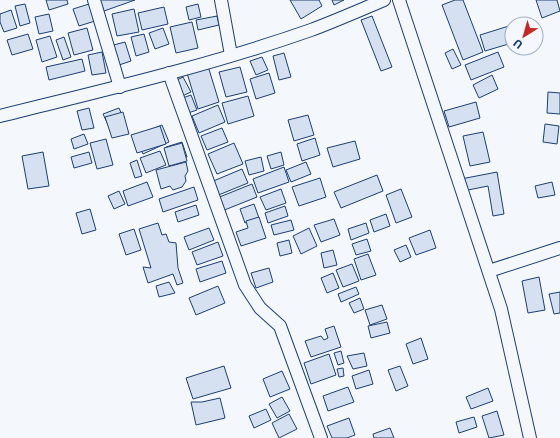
<svg xmlns="http://www.w3.org/2000/svg" width="560" height="438" viewBox="0 0 560 438" font-family="Commissioner,sans-serif">
  <style>
    .building { fill: #d5e0f0; stroke: #1d3f73 }
    .lines { fill: none; stroke-linecap: round; stroke-linejoin: round }
    .street-casing { stroke: #1d3f73; stroke-width: 14 }
    .street { stroke: #f4f7fb; stroke-width: 12 }
  </style>
  <rect width="100%" height="100%" fill="#f4f7fb"/>
  <g class="building">
    <polygon points="46,0 67,0 68,4 49,10"/>
    <polygon points="100,0 135,0 104,11"/>
    <polygon points="290,0 319,0 322,6 301,19"/>
    <polygon points="332,0 344,0 334,5"/>
    <polygon points="455,0 463,0 483,52 463,60 442,5"/>
    <polygon points="536,0 557,0 560,11 542,18"/>
    <polygon points="25,4 30,23 20,26 15,6"/>
    <polygon points="89,4 95,21 79,26 73,9"/>
    <polygon points="198,4 201,17 189,20 186,7"/>
    <polygon points="164,7 168,24 142,30 138,13"/>
    <polygon points="134,9 139,32 117,36 112,14"/>
    <polygon points="11,10 17,28 4,32 0,22 0,14"/>
    <polygon points="49,14 53,31 39,34 35,17"/>
    <polygon points="217,16 219,25 198,30 196,20"/>
    <polygon points="372,16 392,67 381,71 361,20"/>
    <polygon points="528,19 530,24 514,24"/>
    <polygon points="192,22 198,48 176,53 170,27"/>
    <polygon points="512,25 512,43 485,51 480,35"/>
    <polygon points="87,28 93,50 74,55 68,33"/>
    <polygon points="163,28 169,44 155,49 149,33"/>
    <polygon points="28,34 33,49 12,55 7,40"/>
    <polygon points="144,34 149,52 136,56 131,37"/>
    <polygon points="50,36 57,57 42,62 36,40"/>
    <polygon points="64,37 71,57 63,60 56,40"/>
    <polygon points="125,42 131,61 116,66 110,46"/>
    <polygon points="453,49 461,65 452,69 445,53"/>
    <polygon points="102,52 106,73 92,75 88,55"/>
    <polygon points="498,52 504,67 471,80 465,65"/>
    <polygon points="284,53 291,77 279,80 273,56"/>
    <polygon points="262,57 268,70 256,75 250,61"/>
    <polygon points="82,59 85,71 49,80 46,67"/>
    <polygon points="208,66 219,102 198,109 187,73"/>
    <polygon points="240,67 247,92 226,97 219,72"/>
    <polygon points="269,73 275,93 256,99 250,79"/>
    <polygon points="492,75 498,89 479,98 473,85"/>
    <polygon points="183,77 191,92 180,97 173,82"/>
    <polygon points="548,92 560,93 560,114 547,113"/>
    <polygon points="191,95 197,110 185,114 180,99"/>
    <polygon points="248,96 254,116 228,124 222,103"/>
    <polygon points="476,102 480,118 449,127 444,111"/>
    <polygon points="218,105 225,122 199,133 192,116"/>
    <polygon points="89,108 94,128 82,130 77,111"/>
    <polygon points="119,108 125,122 110,129 103,114"/>
    <polygon points="123,112 129,134 112,138 105,117"/>
    <polygon points="308,115 314,135 294,141 288,120"/>
    <polygon points="545,124 559,126 557,144 543,142"/>
    <polygon points="162,125 169,142 143,154 135,136"/>
    <polygon points="160,126 166,144 137,153 131,135"/>
    <polygon points="222,128 228,142 207,150 201,136"/>
    <polygon points="483,132 490,162 470,166 463,136"/>
    <polygon points="84,134 88,144 74,149 71,139"/>
    <polygon points="315,138 320,155 302,161 297,144"/>
    <polygon points="106,139 113,165 97,169 90,143"/>
    <polygon points="355,141 360,159 333,167 327,148"/>
    <polygon points="182,142 187,157 171,163 166,147"/>
    <polygon points="182,143 187,161 169,166 164,148"/>
    <polygon points="234,143 243,164 217,174 208,154"/>
    <polygon points="160,151 166,165 146,173 140,158"/>
    <polygon points="43,152 49,186 28,189 22,156"/>
    <polygon points="89,152 92,163 74,168 71,157"/>
    <polygon points="281,152 284,165 271,169 267,156"/>
    <polygon points="261,157 264,171 249,175 245,161"/>
    <polygon points="137,160 142,176 135,178 130,163"/>
    <polygon points="186,162 188,171 185,176 186,181 182,187 173,190 170,186 161,189 156,170"/>
    <polygon points="306,162 311,174 291,182 286,170"/>
    <polygon points="284,167 289,182 258,193 253,179"/>
    <polygon points="242,169 248,183 216,196 211,182"/>
    <polygon points="497,172 504,214 493,216 488,186 463,191 461,179"/>
    <polygon points="377,175 383,191 341,208 334,192"/>
    <polygon points="320,178 326,197 299,206 292,187"/>
    <polygon points="147,182 153,197 128,206 123,191"/>
    <polygon points="552,182 555,195 538,198 535,186"/>
    <polygon points="252,184 257,197 222,211 217,198"/>
    <polygon points="194,187 198,200 163,212 159,199"/>
    <polygon points="281,189 286,203 266,210 260,197"/>
    <polygon points="401,189 412,217 396,223 386,195"/>
    <polygon points="119,191 125,204 114,209 108,196"/>
    <polygon points="254,204 259,218 245,223 240,209"/>
    <polygon points="196,205 199,215 178,222 175,212"/>
    <polygon points="285,206 288,216 268,223 265,213"/>
    <polygon points="90,209 96,230 82,234 76,213"/>
    <polygon points="386,214 390,226 374,232 370,220"/>
    <polygon points="259,217 266,238 241,246 236,232 248,228 246,221"/>
    <polygon points="334,219 340,235 321,242 314,225"/>
    <polygon points="291,220 294,230 274,235 271,225"/>
    <polygon points="158,223 162,235 166,234 169,242 176,243 178,268 183,283 177,285 173,274 148,283 143,267 151,268 139,229"/>
    <polygon points="366,223 369,233 351,240 348,229"/>
    <polygon points="209,228 214,240 189,250 184,237"/>
    <polygon points="309,228 317,246 301,254 293,236"/>
    <polygon points="134,229 141,250 126,255 119,234"/>
    <polygon points="430,230 436,248 416,255 409,238"/>
    <polygon points="367,239 371,251 356,255 352,244"/>
    <polygon points="289,240 292,253 280,256 277,243"/>
    <polygon points="218,242 223,256 197,265 192,252"/>
    <polygon points="406,245 411,257 400,262 394,250"/>
    <polygon points="333,250 337,265 324,268 321,253"/>
    <polygon points="368,254 376,275 361,280 354,259"/>
    <polygon points="222,261 226,273 200,282 196,269"/>
    <polygon points="352,264 359,281 343,287 336,270"/>
    <polygon points="269,268 273,282 256,288 251,273"/>
    <polygon points="333,273 339,288 327,293 321,278"/>
    <polygon points="539,277 545,310 528,313 522,281"/>
    <polygon points="169,282 175,293 159,297 156,286"/>
    <polygon points="218,286 225,303 196,315 189,298"/>
    <polygon points="356,287 359,294 341,302 338,294"/>
    <polygon points="560,292 560,313 554,314 549,294"/>
    <polygon points="360,298 364,309 354,313 349,303"/>
    <polygon points="382,305 387,319 370,325 365,310"/>
    <polygon points="387,322 390,333 371,338 368,326"/>
    <polygon points="334,326 341,347 311,357 305,341 321,336 324,340 328,338 325,329"/>
    <polygon points="421,338 428,359 413,364 406,344"/>
    <polygon points="341,351 344,363 338,365 334,353"/>
    <polygon points="364,353 367,366 353,369 347,356"/>
    <polygon points="329,354 336,375 311,384 304,363"/>
    <polygon points="224,366 231,388 193,399 186,378"/>
    <polygon points="400,366 408,386 396,391 388,370"/>
    <polygon points="343,368 344,376 339,377 337,369"/>
    <polygon points="369,370 373,384 356,389 352,376"/>
    <polygon points="282,371 290,389 270,397 263,379"/>
    <polygon points="348,387 354,402 328,411 323,396"/>
    <polygon points="488,388 493,401 471,409 466,397"/>
    <polygon points="282,397 290,411 277,418 269,404"/>
    <polygon points="220,398 225,418 196,425 191,402 202,402"/>
    <polygon points="266,409 271,420 254,428 249,416"/>
    <polygon points="497,411 504,435 489,438 482,416"/>
    <polygon points="289,414 297,429 279,438 272,423"/>
    <polygon points="474,417 477,427 459,433 456,422"/>
    <polygon points="349,418 355,435 347,438 332,438 327,426"/>
    <polygon points="390,428 394,438 374,438 373,434"/>
  </g>
  <g class="lines">
    <defs>
      <g id="street">
        <polyline points="94,0 120,87"/>
        <polyline points="221,0 231,55"/>
        <polyline points="399,0 501,309 530,438"/>
        <polyline points="169,73 245,285 260,308 280,326 321,438"/>
        <path d="M 0,116 C 104,90 209,66 311,30 C 335,21 360,10 384,0"/>
        <polyline points="489,271 560,248"/>
      </g>
    </defs>
    <use href="#street" class="street-casing"/>
    <use href="#street" class="street"/>
  </g>
  <g transform="translate(524 36) rotate(217)"><circle r="19" fill="#f4f7fb" stroke="#9eadc5"/>
  <path d="M0-3L7 15L0 10L-7 15Z" fill="#c62828"/>
  <text y="-6" font-size="11" font-weight="bold" text-anchor="middle" fill="#1d3f73">U</text>
  </g>
</svg>
